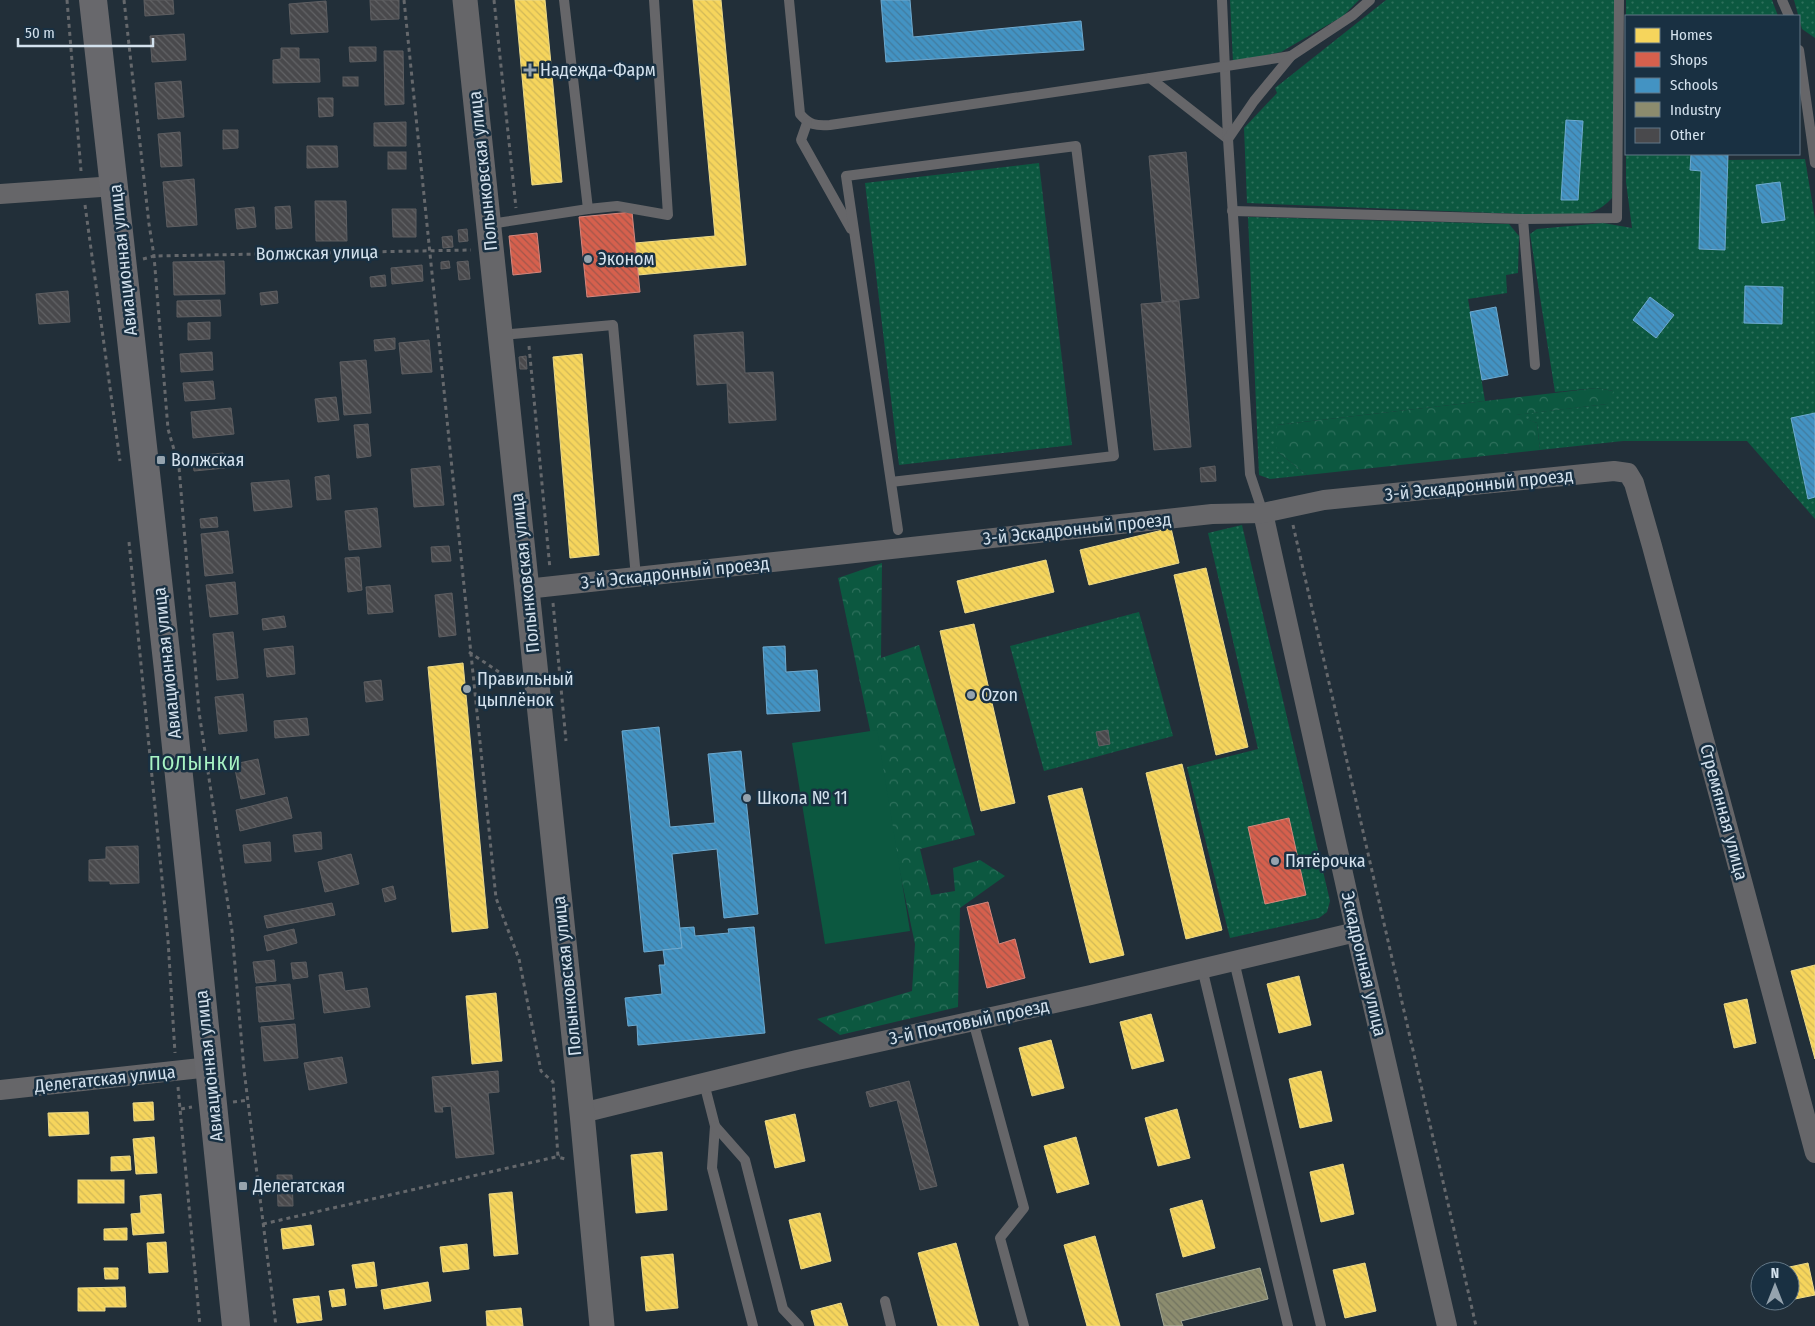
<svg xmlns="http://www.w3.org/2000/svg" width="1815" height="1326" viewBox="0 0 1815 1326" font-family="'Fira Sans Condensed',sans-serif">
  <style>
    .grass { fill: url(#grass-dots); fill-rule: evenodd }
    .forest { fill: url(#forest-crowns) }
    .pitch { fill: #0c5840 }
    .homes { fill: url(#homes-back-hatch); stroke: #ecd988 }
    .shops { fill: url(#shops-back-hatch); stroke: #d5877d }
    .schools { fill: url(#schools-back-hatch); stroke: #6eaad0 }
    .industry { fill: url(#industry-back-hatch); stroke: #a1a694 }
    .building { fill: url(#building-back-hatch); stroke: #5e5e61 }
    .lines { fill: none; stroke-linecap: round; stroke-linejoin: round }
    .path { stroke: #65686c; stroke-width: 3; stroke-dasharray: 4 4; stroke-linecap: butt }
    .service { stroke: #666669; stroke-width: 10 }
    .minor { stroke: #666669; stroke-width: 20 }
    .tertiary { stroke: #666669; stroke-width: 25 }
    .secondary { stroke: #68686c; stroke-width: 28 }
    .poi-dot { fill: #95a3ae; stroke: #193042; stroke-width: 2 }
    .labels { text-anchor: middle; stroke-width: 5; stroke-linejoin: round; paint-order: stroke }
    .poi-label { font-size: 18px; fill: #d3e1ed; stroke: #193042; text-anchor: start }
    .street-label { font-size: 18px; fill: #d3e1ed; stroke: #193042 }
    .quarter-label { font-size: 20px; letter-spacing: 1px; fill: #a8f4c4; stroke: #193042 }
  </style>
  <defs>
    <pattern id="grass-dots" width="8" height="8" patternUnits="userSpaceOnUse" patternTransform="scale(1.25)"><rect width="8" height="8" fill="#0c5840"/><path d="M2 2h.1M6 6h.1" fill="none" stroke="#2e705c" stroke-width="1.8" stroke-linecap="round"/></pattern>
    <pattern id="forest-crowns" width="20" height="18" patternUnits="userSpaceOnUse" patternTransform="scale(1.25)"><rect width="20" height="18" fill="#0c5840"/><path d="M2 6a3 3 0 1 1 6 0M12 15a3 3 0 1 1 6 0" fill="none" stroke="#2e705c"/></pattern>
    <pattern id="homes-back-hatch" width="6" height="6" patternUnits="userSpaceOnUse" patternTransform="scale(1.25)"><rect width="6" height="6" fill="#f6d55c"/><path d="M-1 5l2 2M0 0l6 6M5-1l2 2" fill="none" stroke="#d1b858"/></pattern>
    <pattern id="shops-back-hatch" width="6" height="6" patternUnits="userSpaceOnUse" patternTransform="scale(1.25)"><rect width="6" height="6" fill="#d6604d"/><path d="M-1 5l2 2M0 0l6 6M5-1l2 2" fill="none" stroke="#a1564b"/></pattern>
    <pattern id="schools-back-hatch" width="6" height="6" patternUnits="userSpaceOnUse" patternTransform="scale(1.25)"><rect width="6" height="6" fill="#4393c3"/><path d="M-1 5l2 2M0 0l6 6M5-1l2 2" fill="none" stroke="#427b9e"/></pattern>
    <pattern id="industry-back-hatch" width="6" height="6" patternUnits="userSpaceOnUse" patternTransform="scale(1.25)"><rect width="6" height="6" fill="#8c8c6e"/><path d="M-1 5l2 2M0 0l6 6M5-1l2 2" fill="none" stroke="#717360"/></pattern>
    <pattern id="building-back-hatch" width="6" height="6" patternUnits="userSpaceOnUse" patternTransform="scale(1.25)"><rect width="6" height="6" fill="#49494c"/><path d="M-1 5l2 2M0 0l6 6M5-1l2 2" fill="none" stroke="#626366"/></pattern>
  </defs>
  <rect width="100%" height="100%" fill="#222f39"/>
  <g class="grass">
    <polygon points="1230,0 1359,0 1343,16 1281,52 1233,62"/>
    <path d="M 1386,0 L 1615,0 L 1612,198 C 1600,211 1590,214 1572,216 L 1247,203 L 1244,128 L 1277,93 L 1275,88 Z"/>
    <path d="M 1626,0 L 1772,0 L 1778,16 L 1626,16 L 1626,154 L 1691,154 L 1690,170 L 1701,171 L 1699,249 L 1725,250 L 1728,160 L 1805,159 L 1815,219 L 1815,519 L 1747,441 L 1623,441 L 1540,450 L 1537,423 L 1514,415 L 1607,404 L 1613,391 L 1597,388 L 1555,392 L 1530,234 L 1537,229 L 1603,223 L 1632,228 L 1626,182 ZM 1780,183 L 1785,220 L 1762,223 L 1757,186 ZM 1745,286 L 1783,287 L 1782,323 L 1744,323 ZM 1650,297 L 1674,315 L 1656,338 L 1633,320 Z"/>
    <polygon points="1794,0 1815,0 1815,38 1802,29"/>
    <polygon points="1039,163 1072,445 899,465 865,183"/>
    <polygon points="1248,217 1509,224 1519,236 1518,273 1506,275 1507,293 1468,299 1485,401 1277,425 1278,452 1307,475 1270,479 1259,475"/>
    <polygon points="1242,525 1330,901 1327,912 1319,918 1230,938 1187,767 1258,749 1208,533"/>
    <polygon points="1139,612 1173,736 1044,771 1010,646"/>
  </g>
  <g class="forest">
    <polygon points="1597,388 1613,391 1612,399 1607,404 1516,415 1537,423 1540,450 1307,475 1278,452 1274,441 1277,425"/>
    <polygon points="882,563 881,658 919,645 975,835 920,849 931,895 955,891 953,868 980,860 1005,876 960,908 958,1007 840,1035 817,1019 912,991 915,944 838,578"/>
  </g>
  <polygon class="pitch" points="877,730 910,931 825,944 792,743"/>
  <g class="homes">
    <polygon points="515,0 545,0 562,182 532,185"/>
    <polygon points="693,0 721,0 746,265 638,275 635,243 715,236"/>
    <polygon points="582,354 599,555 570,558 553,357"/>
    <polygon points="1171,528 1179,563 1089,585 1080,550"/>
    <polygon points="1046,560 1054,592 965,613 957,581"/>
    <polygon points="1206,568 1248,747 1216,755 1174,575"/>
    <polygon points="974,624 1015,803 981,811 940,631"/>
    <polygon points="463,663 488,928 452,932 428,667"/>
    <polygon points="1182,764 1222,930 1186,939 1146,773"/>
    <polygon points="1082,788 1124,955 1090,963 1048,796"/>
    <polygon points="1815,965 1815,1059 1791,971"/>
    <polygon points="1299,976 1311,1025 1279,1033 1267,984"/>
    <polygon points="496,993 502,1061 472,1064 466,996"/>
    <polygon points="1747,999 1756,1043 1734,1048 1724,1004"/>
    <polygon points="1151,1014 1164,1061 1132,1069 1120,1022"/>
    <polygon points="1051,1040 1064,1088 1032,1096 1019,1048"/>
    <polygon points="1321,1071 1332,1121 1300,1128 1289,1079"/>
    <polygon points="153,1102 154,1120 134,1121 133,1103"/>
    <polygon points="1177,1109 1190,1158 1158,1166 1145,1118"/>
    <polygon points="88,1112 89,1134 49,1136 48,1113"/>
    <polygon points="795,1114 805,1161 775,1168 765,1121"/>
    <polygon points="154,1137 157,1173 136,1174 133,1139"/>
    <polygon points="1076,1137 1089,1184 1057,1193 1044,1146"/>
    <polygon points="662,1152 667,1210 636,1213 631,1155"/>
    <polygon points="130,1156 131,1170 111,1171 111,1157"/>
    <polygon points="1343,1164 1354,1214 1321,1222 1310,1172"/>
    <rect x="78" y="1180" width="46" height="23"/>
    <polygon points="512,1192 518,1254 494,1256 489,1194"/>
    <polygon points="161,1194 164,1233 133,1235 131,1214 141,1213 140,1196"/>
    <polygon points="1202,1200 1215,1248 1183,1257 1170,1209"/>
    <polygon points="820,1213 831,1261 801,1269 789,1220"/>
    <polygon points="311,1225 314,1245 283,1249 281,1229"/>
    <polygon points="127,1228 127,1240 104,1240 104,1229"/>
    <polygon points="1095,1236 1120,1326 1087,1326 1064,1245"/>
    <polygon points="166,1242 168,1272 149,1273 147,1243"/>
    <polygon points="956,1243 979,1326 938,1326 918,1253"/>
    <polygon points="467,1244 469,1269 443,1272 440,1247"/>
    <polygon points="673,1254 678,1308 646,1311 641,1257"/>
    <polygon points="374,1262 377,1286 356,1288 352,1265"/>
    <polygon points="1365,1263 1376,1311 1345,1318 1333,1270"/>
    <polygon points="1808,1263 1815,1295 1790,1300 1790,1271 1771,1271"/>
    <polygon points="104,1268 118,1268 118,1279 105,1279"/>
    <polygon points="428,1282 431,1301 384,1309 381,1290"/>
    <polygon points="125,1287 126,1307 105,1307 105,1311 78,1311 78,1288"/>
    <polygon points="344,1289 346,1305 332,1307 329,1291"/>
    <polygon points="319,1296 322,1320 297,1323 293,1299"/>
    <polygon points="841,1303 848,1326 815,1326 811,1311"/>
    <polygon points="521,1308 523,1326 487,1326 486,1311"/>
  </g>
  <g class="shops">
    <polygon points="632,212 640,292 587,297 579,217"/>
    <polygon points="537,233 541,272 513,275 509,236"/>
    <polygon points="1289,818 1306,895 1265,904 1248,827"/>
    <polygon points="988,902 999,944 1015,939 1025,978 987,988 967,907"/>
  </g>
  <g class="schools">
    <polygon points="881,0 910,0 913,37 1081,21 1084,50 886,62"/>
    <polygon points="1566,120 1583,121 1578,200 1561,200"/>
    <polygon points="1691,154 1728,154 1725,250 1699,249 1701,171 1690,170"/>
    <polygon points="1780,182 1785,220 1762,223 1756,185"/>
    <polygon points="1745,286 1783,287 1782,324 1744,323"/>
    <polygon points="1650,297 1674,315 1656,338 1633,320"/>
    <polygon points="1496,307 1508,375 1482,380 1470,312"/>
    <polygon points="1815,413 1815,497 1808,499 1791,418"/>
    <polygon points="785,646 786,672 817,670 820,711 767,714 763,647"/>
    <polygon points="659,727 670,827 715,823 708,754 741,751 758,914 724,918 717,849 672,854 682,948 644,952 622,731"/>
    <polygon points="694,927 695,936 729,933 728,929 754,927 765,1033 638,1045 637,1025 628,1026 625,998 662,994 659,965 665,965 663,950 682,948 680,928"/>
  </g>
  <polygon class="industry" points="1260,1268 1268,1299 1181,1321 1183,1326 1164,1326 1156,1294"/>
  <g class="building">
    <polygon points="144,0 173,0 174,14 145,16"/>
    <polygon points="370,0 399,0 399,19 371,20"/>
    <polygon points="326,1 328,32 291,34 289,4"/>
    <polygon points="184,34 186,60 152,62 150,36"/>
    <polygon points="349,47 376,47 376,61 350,62"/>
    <polygon points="281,48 299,48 299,59 319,59 320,82 273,83 273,60 281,59"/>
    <polygon points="384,51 403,51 404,104 385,105"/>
    <rect x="343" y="77" width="15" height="9"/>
    <polygon points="181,81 184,117 158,119 155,83"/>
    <polygon points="318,98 333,98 333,116 319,117"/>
    <polygon points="406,122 406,146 374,146 374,123"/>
    <polygon points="223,130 238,130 238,148 223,149"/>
    <polygon points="180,132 182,166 161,167 158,134"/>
    <polygon points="307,146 337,146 338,167 307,168"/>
    <rect x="388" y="152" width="18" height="17"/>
    <polygon points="1186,152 1199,298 1162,302 1149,156"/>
    <polygon points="194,179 197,225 167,227 163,182"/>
    <polygon points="315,201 346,201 347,241 316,241"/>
    <polygon points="290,206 292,228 276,229 275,207"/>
    <polygon points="254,207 256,227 237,229 235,209"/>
    <polygon points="392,209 416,209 416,237 393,237"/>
    <polygon points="467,229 468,241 459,242 458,230"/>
    <polygon points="452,236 453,247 443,248 442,237"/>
    <polygon points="224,261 225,294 174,295 173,262"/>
    <polygon points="449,261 450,268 441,269 441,262"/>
    <polygon points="468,261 470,279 459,280 457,262"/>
    <polygon points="422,265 423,281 392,284 391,268"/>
    <polygon points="385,275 386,286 371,287 370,277"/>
    <polygon points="68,291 70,322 39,324 36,294"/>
    <polygon points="277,291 278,303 261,305 260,293"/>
    <polygon points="220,300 221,316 177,317 177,301"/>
    <polygon points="1179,301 1191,447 1154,450 1141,304"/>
    <polygon points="210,322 210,339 188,340 188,323"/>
    <polygon points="743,332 745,373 773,372 776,420 729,423 727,383 697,385 694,335"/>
    <polygon points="395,338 395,349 375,351 374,340"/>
    <polygon points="429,340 432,372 402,374 399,343"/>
    <polygon points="212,352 213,370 181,372 180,354"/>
    <polygon points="526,356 527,369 520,369 519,357"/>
    <polygon points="366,360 371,413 344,415 340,362"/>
    <polygon points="213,381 215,399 185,401 183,383"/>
    <polygon points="336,397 339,420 318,422 315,399"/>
    <polygon points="231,408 234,434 193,438 191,412"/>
    <polygon points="368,424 371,456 357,458 354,425"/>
    <polygon points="223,453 225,468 194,471 193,456"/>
    <polygon points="440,466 444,505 414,507 411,469"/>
    <polygon points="1215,466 1216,481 1201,482 1200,468"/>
    <polygon points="329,475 331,499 317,500 315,477"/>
    <polygon points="289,480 292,507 254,511 251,483"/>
    <polygon points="377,508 381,547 349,550 345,511"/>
    <polygon points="217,517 218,527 201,528 200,519"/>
    <polygon points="228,531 233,573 205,576 201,534"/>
    <polygon points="449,546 451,561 432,562 431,547"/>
    <polygon points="359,557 362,590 348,592 345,558"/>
    <polygon points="235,582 238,614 210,617 206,585"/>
    <polygon points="390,585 393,612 368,614 366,587"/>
    <polygon points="452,593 456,635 439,637 435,595"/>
    <polygon points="284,616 286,627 263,630 262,619"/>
    <polygon points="233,632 238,678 217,680 213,634"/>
    <polygon points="293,646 295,674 267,677 264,649"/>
    <polygon points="381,680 383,700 366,702 364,682"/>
    <polygon points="243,694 247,731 219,734 215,697"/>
    <polygon points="307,718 309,735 275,738 274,721"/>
    <polygon points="1108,730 1110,744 1099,746 1096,732"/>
    <polygon points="258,759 265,794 241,799 234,764"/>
    <polygon points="287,797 292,818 240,831 236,810"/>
    <polygon points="321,832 322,849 295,852 293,835"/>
    <polygon points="270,842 271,861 245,863 243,845"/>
    <polygon points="138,846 139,883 110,884 110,881 89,881 89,860 106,859 106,847"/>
    <polygon points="351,854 359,884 325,892 318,862"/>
    <polygon points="393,886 396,899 385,902 382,889"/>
    <polygon points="332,903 335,915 267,928 264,916"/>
    <polygon points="294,929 297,943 267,951 264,936"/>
    <polygon points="274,960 276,981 256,983 253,962"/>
    <polygon points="306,962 308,977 293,979 291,963"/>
    <polygon points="342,972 345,991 367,988 370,1007 324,1013 319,975"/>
    <polygon points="290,984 294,1019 259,1022 256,987"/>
    <polygon points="295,1024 298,1058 264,1061 261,1027"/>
    <polygon points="342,1057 347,1083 309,1090 304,1063"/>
    <polygon points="498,1071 499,1092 488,1093 494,1154 456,1158 451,1106 442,1107 443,1112 435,1112 432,1077"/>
    <polygon points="909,1081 937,1186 920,1190 897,1100 870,1107 866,1092"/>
    <polygon points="277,1175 292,1175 293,1206 278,1206"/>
  </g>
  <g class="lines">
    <g class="path">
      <polyline points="67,0 81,171"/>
      <polyline points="124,0 149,224 154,256 168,429 179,467 199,712 232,931 244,1070 276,1326"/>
      <polyline points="404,0 496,898 519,959 541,1071 553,1082 558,1157 565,1159"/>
      <polyline points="494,0 516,208"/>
      <polyline points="85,205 120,461"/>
      <polyline points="143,259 154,256 471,250"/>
      <polyline points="529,346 550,569"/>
      <polyline points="1293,525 1476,1326"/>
      <polyline points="129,542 168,940 175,1053"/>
      <polyline points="553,603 566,741"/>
      <polyline points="469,652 508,678 517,677"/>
      <polyline points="178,1087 200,1326"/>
      <polyline points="233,1102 248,1100"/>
      <polyline points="181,1109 192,1107"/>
      <polyline points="263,1224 560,1156"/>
    </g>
    <g class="service">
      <path d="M 789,0 L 800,114 C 809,125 816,126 830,125 L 1150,78 L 1228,139"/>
      <polyline points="1222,0 1228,139"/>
      <polyline points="1782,0 1789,16"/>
      <polyline points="1799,50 1815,163"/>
      <polyline points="1150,78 1291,56"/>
      <polyline points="807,123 801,140 851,229"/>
      <polyline points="588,209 617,206 668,215 654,0"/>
      <polyline points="1232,211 1523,219 1535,365"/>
      <polyline points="1523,219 1617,218 1619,0"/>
      <polyline points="490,224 588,209 564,0"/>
      <polyline points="501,335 613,325 636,577"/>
      <path d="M 891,482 L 1114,456 L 1076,146 L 846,176 C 863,294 880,412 898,530"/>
      <polyline points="1263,513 1250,474 1228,139 1254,101 1291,56 1353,15 1370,0"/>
      <polyline points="1234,961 1321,1326"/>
      <polyline points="1202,968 1288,1326"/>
      <polyline points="973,1021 1024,1208 1000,1238 1024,1326"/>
      <polyline points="704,1083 715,1126 712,1168 753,1326"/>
      <polyline points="715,1126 745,1160 783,1309 799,1326"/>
      <polyline points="885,1301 891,1326"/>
    </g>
    <g class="minor">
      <polyline points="0,194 115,186"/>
      <polyline points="1263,513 1356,932 1447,1326"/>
      <polyline points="526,589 1212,514 1263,513 1324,500 1614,471 1628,473 1634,483 1652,546 1815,1153"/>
      <polyline points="0,1090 210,1067"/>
      <polyline points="582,1113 797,1060 1091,995 1356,932"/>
    </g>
    <polyline class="tertiary" points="465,0 582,1113 602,1326"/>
    <polyline class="secondary" points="93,0 168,670 236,1326"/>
  </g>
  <g class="poi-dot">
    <path d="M527.5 62.5h5v5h5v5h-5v5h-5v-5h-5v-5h5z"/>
    <circle cx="588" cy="259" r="5"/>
    <rect x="156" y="455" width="10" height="10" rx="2.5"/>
    <circle cx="467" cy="689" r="5"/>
    <circle cx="971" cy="695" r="5"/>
    <circle cx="747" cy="798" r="5"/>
    <circle cx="1275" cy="861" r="5"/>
    <rect x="238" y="1181" width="10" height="10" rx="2.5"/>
  </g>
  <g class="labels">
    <g class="poi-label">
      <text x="540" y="76">Надежда-Фарм</text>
      <text x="598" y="265">Эконом</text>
      <text x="171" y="466">Волжская</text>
      <text x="477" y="685">Правильный<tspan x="477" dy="21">цыплёнок</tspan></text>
      <text x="981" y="701">Ozon</text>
      <text x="757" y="804">Школа № 11</text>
      <text x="1285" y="867">Пятёрочка</text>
      <text x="253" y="1192">Делегатская</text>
    </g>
    <g class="street-label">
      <text transform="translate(483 171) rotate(-96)" y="6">Полынковская улица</text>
      <text transform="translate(317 253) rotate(-1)" y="6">Волжская улица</text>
      <text transform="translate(123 260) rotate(-96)" y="6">Авиационная улица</text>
      <text transform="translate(1479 485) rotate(-6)" y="6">3-й Эскадронный проезд</text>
      <text transform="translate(1077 529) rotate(-6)" y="6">3-й Эскадронный проезд</text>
      <text transform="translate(525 573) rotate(-96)" y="6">Полынковская улица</text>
      <text transform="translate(675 573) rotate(-6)" y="6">3-й Эскадронный проезд</text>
      <text transform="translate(167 663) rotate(-96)" y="6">Авиационная улица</text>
      <text transform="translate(1724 812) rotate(75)" y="6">Стремянная улица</text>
      <text transform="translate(1364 964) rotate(77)" y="6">Эскадронная улица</text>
      <text transform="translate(567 976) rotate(-96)" y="6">Полынковская улица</text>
      <text transform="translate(969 1022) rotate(-12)" y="6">3-й Почтовый проезд</text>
      <text transform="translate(209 1066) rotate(-96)" y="6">Авиационная улица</text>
      <text transform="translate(105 1079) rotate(-6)" y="6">Делегатская улица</text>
    </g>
    <g class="quarter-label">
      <text x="195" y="770">ПОЛЫНКИ</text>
    </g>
  </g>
  <rect x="1625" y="15" width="175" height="140" fill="#193042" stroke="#637786"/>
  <rect x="1635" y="28" width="25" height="15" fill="#f6d55c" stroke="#637786"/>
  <text x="1670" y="40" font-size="15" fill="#d3e1ed">Homes</text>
  <rect x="1635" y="52" width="25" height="15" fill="#d6604d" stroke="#637786"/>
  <text x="1670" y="65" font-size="15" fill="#d3e1ed">Shops</text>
  <rect x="1635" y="78" width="25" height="15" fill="#4393c3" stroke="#637786"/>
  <text x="1670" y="90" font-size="15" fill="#d3e1ed">Schools</text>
  <rect x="1635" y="102" width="25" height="15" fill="#8c8c6e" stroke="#637786"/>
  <text x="1670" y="115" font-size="15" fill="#d3e1ed">Industry</text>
  <rect x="1635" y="128" width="25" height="15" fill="#49494c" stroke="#637786"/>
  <text x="1670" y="140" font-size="15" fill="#d3e1ed">Other</text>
  <g transform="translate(1775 1286)"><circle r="24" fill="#193042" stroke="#637786"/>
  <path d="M0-4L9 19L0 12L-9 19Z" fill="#95a3ae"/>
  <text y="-8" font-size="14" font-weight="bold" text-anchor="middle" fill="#d3e1ed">N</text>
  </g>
  <path d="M18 38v8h135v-8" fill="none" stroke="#d3e1ed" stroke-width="2.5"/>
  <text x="25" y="38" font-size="15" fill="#d3e1ed" stroke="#193042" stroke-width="4" paint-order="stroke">50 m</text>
</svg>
